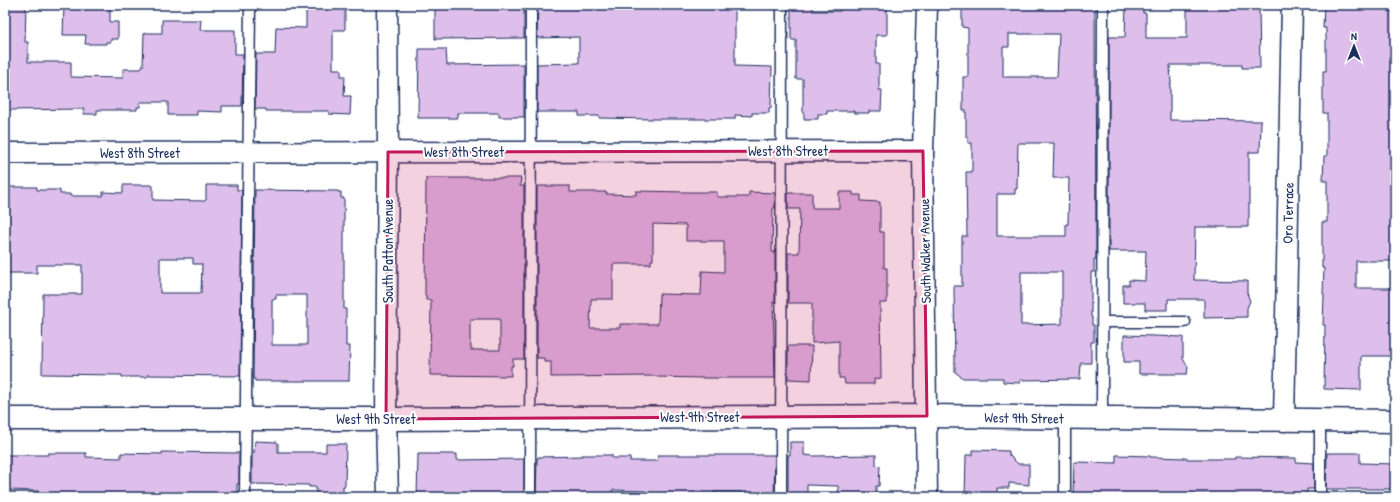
<svg xmlns="http://www.w3.org/2000/svg" width="1400" height="502" viewBox="0 0 1400 502" font-family="'Patrick Hand',sans-serif">
  <style>
    .building { fill: #debeea; stroke: #1b2f5e; fill-rule: evenodd }
    .lines { fill: none; stroke-linecap: round; stroke-linejoin: round }
    .lane-casing { stroke: #1b2f5e; stroke-width: 13 }
    .street-casing { stroke: #1b2f5e; stroke-width: 23 }
    .secondary-casing { stroke: #1b2f5e; stroke-width: 25 }
    .lane { stroke: #fff; stroke-width: 10 }
    .street { stroke: #fff; stroke-width: 20 }
    .secondary { stroke: #fff; stroke-width: 22 }
    .marked { fill: #c2185b; fill-opacity: 0.2; stroke: #c2185b; stroke-width: 3; stroke-linejoin: round }
    .labels { text-anchor: middle; stroke-width: 4; stroke-linejoin: round; paint-order: stroke }
    .street-label { font-size: 14px; fill: #1b2f5e; stroke: #fff }
  </style>
  <rect width="100%" height="100%" fill="#fff"/>
  <filter id="ink" filterUnits="userSpaceOnUse"><feTurbulence type="fractalNoise" baseFrequency=".025" numOctaves="2"/><feDisplacementMap in="SourceGraphic" scale="8" xChannelSelector="R" yChannelSelector="G"/><feConvolveMatrix kernelMatrix="1 2 1 2 8 2 1 2 1" color-interpolation-filters="sRGB"/></filter>
  <g filter="url(#ink)">
    <g class="building">
      <polygon points="8,5 26,5 25,42 28,42 28,62 71,62 71,77 123,78 123,69 141,69 142,66 143,66 144,33 162,33 162,20 201,20 200,30 235,30 235,54 243,54 242,106 222,106 222,112 197,111 197,115 168,115 168,102 140,102 140,107 137,107 137,110 97,110 97,114 84,114 84,109 7,110"/>
      <polygon points="64,5 110,5 110,22 118,22 118,39 111,39 111,42 106,42 106,44 85,44 86,35 63,35"/>
      <polygon points="306,5 345,5 345,30 333,30 333,69 341,69 341,76 345,76 344,96 351,96 350,115 329,114 329,111 266,111 266,109 255,109 256,54 275,54 276,27 306,28"/>
      <polygon points="435,5 524,5 524,38 435,39"/>
      <polygon points="538,5 735,5 735,66 772,67 771,108 769,108 769,113 752,113 752,116 735,115 735,119 654,119 599,118 599,116 579,116 579,112 537,112 537,64 579,63 579,37 537,38"/>
      <polygon points="791,5 813,5 813,11 840,11 840,5 887,5 887,35 876,35 876,64 879,64 879,90 882,90 881,111 869,111 869,113 854,113 854,111 827,111 827,114 818,114 818,119 804,119 804,114 803,114 803,79 796,79 796,40 791,40"/>
      <path d="M 962,5 L 1095,5 L 1096,251 L 1096,259 L 1094,259 L 1094,272 L 1091,272 L 1091,317 L 1092,317 L 1092,325 L 1094,325 L 1094,342 L 1091,342 L 1091,363 L 1081,363 L 1080,379 L 1020,380 L 1020,383 L 1003,382 L 1003,378 L 963,378 L 955,372 L 954,286 L 962,286 L 962,236 L 967,236 L 966,172 L 972,172 L 972,143 L 968,143 L 968,137 L 966,137 L 966,110 L 963,110 L 963,77 L 968,77 L 968,28 L 962,27 ZM 1009,34 L 1059,34 L 1057,77 L 1003,77 L 1003,47 L 1009,47 ZM 1018,143 L 1054,143 L 1053,178 L 1069,178 L 1068,224 L 1066,224 L 1066,236 L 997,236 L 997,194 L 1015,194 L 1015,189 L 1017,189 ZM 1021,272 L 1062,272 L 1062,324 L 1021,325 Z"/>
      <polygon points="1126,5 1143,5 1143,13 1146,13 1146,38 1187,38 1187,5 1259,5 1260,68 1242,68 1242,65 1170,65 1171,84 1170,85 1170,120 1261,121 1260,152 1249,152 1249,219 1248,219 1248,227 1195,227 1194,280 1247,281 1247,293 1250,301 1247,308 1247,317 1204,318 1204,299 1168,299 1168,303 1167,303 1167,310 1145,310 1145,303 1123,303 1123,285 1129,285 1129,280 1145,281 1146,251 1109,251 1109,37 1125,37"/>
      <polygon points="1324,5 1388,5 1388,11 1395,11 1395,261 1356,261 1356,288 1395,288 1395,356 1361,356 1361,390 1324,389 1325,325 1323,325 1324,294 1323,294 1324,268 1322,268 1322,222 1327,222 1327,181 1323,181 1324,156 1327,156 1327,113 1323,113 1323,71 1326,71 1326,28 1323,28"/>
      <polygon points="419,49 446,49 447,65 524,64 524,117 499,117 499,113 458,113 458,118 418,118"/>
      <path d="M 426,178 L 521,178 L 520,186 L 524,186 L 524,359 L 513,359 L 513,366 L 511,366 L 511,376 L 430,375 L 431,300 L 426,300 L 426,295 L 425,295 ZM 470,319 L 500,319 L 500,350 L 471,350 L 471,345 L 470,345 Z"/>
      <path d="M 123,185 L 151,185 L 153,186 L 153,200 L 205,201 L 206,200 L 206,185 L 237,185 L 237,190 L 242,190 L 240,376 L 147,375 L 147,377 L 122,377 L 122,375 L 42,374 L 43,294 L 82,294 L 82,265 L 37,265 L 37,273 L 5,273 L 5,187 L 37,187 L 37,190 L 60,190 L 60,194 L 70,194 L 70,196 L 103,196 L 103,192 L 123,193 ZM 160,258 L 193,258 L 193,264 L 202,264 L 201,293 L 160,293 Z"/>
      <path d="M 537,186 L 570,186 L 570,192 L 606,192 L 606,194 L 636,195 L 636,191 L 687,192 L 717,192 L 717,197 L 749,197 L 749,192 L 775,193 L 775,208 L 773,208 L 772,252 L 775,252 L 775,303 L 773,302 L 775,378 L 702,378 L 657,377 L 657,376 L 551,377 L 551,362 L 544,362 L 544,358 L 537,358 ZM 653,224 L 686,225 L 686,241 L 724,241 L 724,272 L 702,271 L 701,295 L 659,294 L 658,324 L 620,324 L 620,328 L 590,328 L 591,299 L 613,299 L 613,264 L 651,264 L 651,260 L 653,260 Z"/>
      <path d="M 255,190 L 338,191 L 338,192 L 341,192 L 341,198 L 344,198 L 344,309 L 346,309 L 346,346 L 350,346 L 349,381 L 255,381 L 255,379 L 253,379 ZM 276,295 L 307,295 L 307,345 L 272,345 L 272,299 L 276,299 Z"/>
      <polygon points="839,192 853,192 853,195 861,195 861,201 880,202 880,232 884,232 884,268 887,268 887,303 880,303 881,378 874,379 874,384 845,384 844,378 839,378 839,341 812,343 812,303 788,303 788,253 799,253 800,209 788,209 788,193 812,193 812,208 839,208"/>
      <polygon points="1124,335 1183,337 1183,359 1188,367 1187,374 1139,374 1139,362 1124,362"/>
      <polygon points="788,346 812,346 811,380 788,379"/>
      <polygon points="255,441 277,442 278,443 278,452 326,452 326,444 346,444 345,486 343,486 343,497 316,497 316,487 309,487 309,485 252,484 252,453 254,453"/>
      <polygon points="790,442 804,442 804,455 814,456 876,455 876,465 880,466 879,486 876,486 876,497 839,497 838,486 807,485 807,497 788,497 788,455 790,455"/>
      <polygon points="973,450 1009,451 1009,455 1018,464 1029,464 1029,485 1009,483 1009,488 997,488 997,497 965,497 966,455 973,455"/>
      <polygon points="162,452 239,453 239,484 237,484 237,497 38,497 38,491 6,490 7,455 48,455 48,453 86,453 86,457 121,458 121,453 162,454"/>
      <polygon points="1327,453 1360,453 1360,463 1395,464 1395,489 1326,489"/>
      <polygon points="418,454 457,454 457,460 524,459 524,497 417,497"/>
      <polygon points="582,455 612,455 612,458 630,458 630,461 657,461 658,455 775,455 774,497 741,496 741,492 714,492 714,497 645,497 645,491 612,490 612,497 536,497 537,459 538,459 538,457 582,456"/>
      <polygon points="1116,455 1150,456 1150,457 1187,458 1187,459 1235,459 1235,457 1296,458 1296,462 1314,463 1314,489 1307,489 1307,496 1292,496 1292,497 1289,497 1187,494 1186,497 1073,497 1074,462 1116,463"/>
    </g>
    <g class="lines">
      <defs>
        <g id="lane">
          <polyline points="1103,322 1185,322"/>
          <polyline points="1065,418 1065,497"/>
          <polyline points="1102,418 1103,5"/>
          <polyline points="245,497 250,5"/>
          <polyline points="530,497 531,5"/>
          <polyline points="781,497 782,5"/>
          <polyline points="1320,497 1320,420"/>
        </g>
        <g id="street">
          <polyline points="387,5 388,152 386,419 388,497"/>
          <polyline points="5,153 923,151"/>
          <polyline points="1284,421 1292,5"/>
          <polyline points="927,497 923,151 927,5"/>
        </g>
        <polyline id="secondary" points="5,419 386,419 927,416 1395,421"/>
      </defs>
      <use href="#lane" class="lane-casing"/>
      <use href="#street" class="street-casing"/>
      <use href="#secondary" class="secondary-casing"/>
      <use href="#lane" class="lane"/>
      <use href="#street" class="street"/>
      <use href="#secondary" class="secondary"/>
    </g>
  </g>
  <path class="marked" d="M 923,151 L 927,416 L 386,419 L 388,152 Z"/>
  <g class="labels">
    <g class="street-label">
      <text x="788" y="156">West 8th Street</text>
      <text x="464" y="157">West 8th Street</text>
      <text x="140" y="158">West 8th Street</text>
      <text transform="translate(1288 213) rotate(-89)" y="5">Oro Terrace</text>
      <text transform="translate(388 251) rotate(-90)" y="5">South Patton Avenue</text>
      <text transform="translate(925 251) rotate(-91)" y="5">South Walker Avenue</text>
      <text x="700" y="422">West 9th Street</text>
      <text transform="translate(1024 418) rotate(1)" y="5">West 9th Street</text>
      <text x="376" y="424">West 9th Street</text>
    </g>
  </g>
  <rect width="1400" height="502" fill="none" stroke="#fff" stroke-width="20"/>
  <rect x="10" y="10" width="1380" height="482" fill="none" stroke="#1b2f5e" stroke-width="1.5" filter="url(#ink)"/>
  <g transform="translate(1354 46)" stroke="#ffffff" stroke-width="3" paint-order="stroke">
  <path d="M0-3L7 15L0 10L-7 15Z" fill="#1b2f5e"/>
  <text y="-6" font-size="11" font-weight="bold" text-anchor="middle" fill="#1b2f5e">N</text>
  </g>
</svg>
